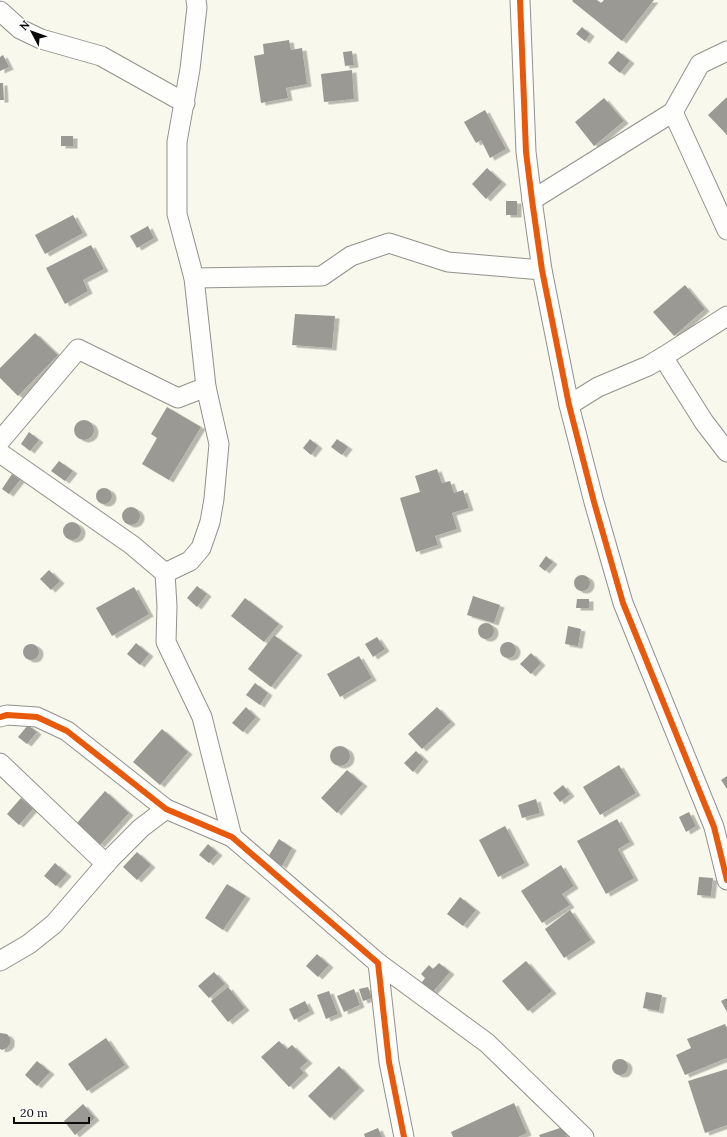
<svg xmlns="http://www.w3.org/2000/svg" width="727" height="1137" viewBox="0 0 727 1137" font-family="Lora,serif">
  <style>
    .building { fill: #9b9993; filter: url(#shadow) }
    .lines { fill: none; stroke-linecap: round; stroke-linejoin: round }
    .minor-casing { stroke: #92918c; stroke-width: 21 }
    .minor { stroke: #fefefc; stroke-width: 19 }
    .cycleway-casing { stroke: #fff; stroke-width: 8 }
    .cycleway { stroke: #e8590c; stroke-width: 6 }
  </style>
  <defs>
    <filter id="shadow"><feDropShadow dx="4.5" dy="2.5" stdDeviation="0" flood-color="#0004"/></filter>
  </defs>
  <rect width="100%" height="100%" fill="#f9f8ec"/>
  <g class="building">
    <polygon points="573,0 597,0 601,3 604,0 654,0 622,41 572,1"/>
    <polygon points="582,27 590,34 585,41 576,34"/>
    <polygon points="289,40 291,50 302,48 307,84 286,88 288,98 261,103 254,56 264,54 263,44"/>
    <polygon points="352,51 354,65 345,66 343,52"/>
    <polygon points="618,51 630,61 620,73 608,63"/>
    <polygon points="3,55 9,67 0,71 0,57"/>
    <polygon points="352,70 354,99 324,102 321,74"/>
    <polygon points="0,83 3,83 4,100 0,100"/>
    <polygon points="727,97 727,135 708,115"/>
    <polygon points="604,98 624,121 594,146 575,122"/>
    <polygon points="485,110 506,149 490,158 481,140 476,143 464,122"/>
    <rect x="61" y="136" width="12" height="10"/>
    <polygon points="487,168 502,182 486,199 472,184"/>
    <rect x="506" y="201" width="11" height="14"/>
    <polygon points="73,215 83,233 45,254 35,235"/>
    <polygon points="148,226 154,238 137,248 130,236"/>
    <polygon points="91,245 104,269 83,280 88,291 65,304 46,268"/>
    <polygon points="685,285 705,309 674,336 653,312"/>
    <polygon points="295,314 335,316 332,348 292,345"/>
    <polygon points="35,333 58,355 18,396 0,378 0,368"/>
    <polygon points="167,407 201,427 169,480 142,464 157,438 151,434"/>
    <circle cx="84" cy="430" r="10"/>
    <polygon points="29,432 39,440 30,451 21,444"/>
    <polygon points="310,439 318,446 311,455 303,448"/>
    <polygon points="337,439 348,447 342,455 331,447"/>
    <polygon points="59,461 73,471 65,481 51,471"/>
    <polygon points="437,469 442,483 450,481 454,493 463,490 469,508 452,513 457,529 435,536 438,545 416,552 400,498 420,492 415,476"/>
    <polygon points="12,474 20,480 9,494 2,489"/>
    <circle cx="104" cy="496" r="8"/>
    <circle cx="131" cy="516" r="9"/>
    <circle cx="72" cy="531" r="9"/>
    <polygon points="546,556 553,562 545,571 539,566"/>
    <polygon points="49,570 60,581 51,590 40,579"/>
    <circle cx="582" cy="583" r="8"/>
    <polygon points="197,586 207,594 197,607 187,598"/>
    <polygon points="134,587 149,614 112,636 96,608"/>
    <polygon points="473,596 500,605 494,623 467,615"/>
    <polygon points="245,598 279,624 264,642 231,616"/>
    <polygon points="577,599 589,599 589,608 576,608"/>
    <circle cx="486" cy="631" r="8"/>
    <polygon points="568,626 581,629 578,646 565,644"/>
    <polygon points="274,635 298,653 271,687 248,669"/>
    <polygon points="377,637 385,649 373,657 365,644"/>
    <circle cx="508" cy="650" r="8"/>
    <polygon points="136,643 149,654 140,665 127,654"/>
    <circle cx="31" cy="652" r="8"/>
    <polygon points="531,653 541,663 531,674 520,664"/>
    <polygon points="359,656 372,678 340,697 327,674"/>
    <polygon points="255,683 268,693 260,705 246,695"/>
    <polygon points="246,707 256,717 243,732 232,723"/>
    <polygon points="437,707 451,722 422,749 408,734"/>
    <polygon points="28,725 37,732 27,744 18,737"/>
    <polygon points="162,729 188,752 160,785 133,762"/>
    <circle cx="340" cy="756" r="10"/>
    <polygon points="416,751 424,759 413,772 404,763"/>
    <polygon points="619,765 636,793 600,815 583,787"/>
    <polygon points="347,770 363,784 337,813 321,798"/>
    <polygon points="727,776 727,789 721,780"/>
    <polygon points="563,785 570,794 560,802 553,793"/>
    <polygon points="105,791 129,813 100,845 76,824"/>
    <polygon points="21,798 33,809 19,825 7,814"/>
    <polygon points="536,799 540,813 522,818 518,805"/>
    <polygon points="689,812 696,826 686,832 679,817"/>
    <polygon points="617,819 630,842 618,849 634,878 606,894 577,841"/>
    <polygon points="505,826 525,863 498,877 479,840"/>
    <polygon points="279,839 292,848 282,866 268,857"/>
    <polygon points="208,844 218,853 209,863 199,855"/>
    <polygon points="137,852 151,865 137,880 123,867"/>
    <polygon points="55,863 67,874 56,886 44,876"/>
    <polygon points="561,865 574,886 562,894 570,905 542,923 521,891"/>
    <polygon points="699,877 713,878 711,896 697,895"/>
    <polygon points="227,884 246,896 223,930 205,918"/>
    <polygon points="460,897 476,910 463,926 447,914"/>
    <polygon points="570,910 591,940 564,958 545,929"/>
    <polygon points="317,954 329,965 318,977 306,966"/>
    <polygon points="526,961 552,991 528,1011 502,981"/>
    <polygon points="439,963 450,972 431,994 420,985 425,978 421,974 429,965 433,969"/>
    <polygon points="214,972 225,984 209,998 198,986"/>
    <polygon points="228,987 245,1008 228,1022 211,1001"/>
    <polygon points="368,987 372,998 363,1001 359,989"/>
    <polygon points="354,989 360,1005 344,1012 337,996"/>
    <polygon points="329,991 338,1014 326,1019 317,995"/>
    <polygon points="646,992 662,995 659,1011 643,1008"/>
    <polygon points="727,998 727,1012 721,1001"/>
    <polygon points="305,1001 310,1011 294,1020 289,1009"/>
    <polygon points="725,1024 727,1028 727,1058 685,1075 676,1055 691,1048 687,1039"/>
    <polygon points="0,1033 7,1034 10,1038 10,1044 7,1048 2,1050 0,1049"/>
    <polygon points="106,1038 125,1065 87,1091 68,1064"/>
    <polygon points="279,1041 287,1049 292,1045 308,1061 300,1068 304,1073 289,1087 261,1057"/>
    <circle cx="620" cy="1067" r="8"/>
    <polygon points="37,1061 50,1072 37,1086 25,1075"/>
    <polygon points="339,1066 360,1088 330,1118 308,1096"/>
    <polygon points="727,1069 727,1125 705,1133 688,1081"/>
    <polygon points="514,1103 527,1133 518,1137 453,1137 451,1132"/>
    <polygon points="83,1104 95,1118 75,1135 64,1121"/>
    <polygon points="563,1127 567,1137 540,1137 539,1135"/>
    <polygon points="378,1128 382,1137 365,1137 364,1134"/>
  </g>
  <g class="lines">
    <defs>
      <g id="minor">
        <polyline points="520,0 526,152 532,200 542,270 569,405 594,502 623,603 714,827 727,880"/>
        <polyline points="0,11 20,29 41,39 101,56 185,103"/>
        <polyline points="673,112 727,230"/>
        <polyline points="532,200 673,112 700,64 727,51"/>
        <polyline points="194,278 322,276 351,256 389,243 448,262 542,270"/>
        <polyline points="663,357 727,316"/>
        <polyline points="569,405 598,387 648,366 663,357 704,422 727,452"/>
        <polyline points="0,441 78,349 178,398 206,387"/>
        <polyline points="0,453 132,545 165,573 167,606 166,642 202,717 232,837"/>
        <polyline points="165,573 190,561 201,548 210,522 214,499 219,444 206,387 194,278 177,214 177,142 190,69 197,7 196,0"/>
        <polyline points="0,717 7,715 37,717 67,731 166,809 232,837 378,963 389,1062 404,1137"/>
        <polyline points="0,763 106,864"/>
        <polyline points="0,961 29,944 54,924 110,859 141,828 166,809"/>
        <polyline points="378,963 487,1043 584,1137"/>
      </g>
    </defs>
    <use href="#minor" class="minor-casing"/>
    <use href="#minor" class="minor"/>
    <defs>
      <g id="cycleway">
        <polyline points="520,0 526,152 532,200 542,270 569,405 594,502 623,603 714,827 727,880"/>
        <polyline points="0,717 7,715 37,717 67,731 166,809 232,837 378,963 389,1062 404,1137"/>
      </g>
    </defs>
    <use href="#cycleway" class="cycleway-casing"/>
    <use href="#cycleway" class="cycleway"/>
  </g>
  <g transform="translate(32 32) rotate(311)" stroke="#ffffff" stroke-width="3" paint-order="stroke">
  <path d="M0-3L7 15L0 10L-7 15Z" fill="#0a0a0a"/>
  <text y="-6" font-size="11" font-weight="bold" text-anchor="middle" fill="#0a0a0a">N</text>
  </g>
  <path d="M14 1117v6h75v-6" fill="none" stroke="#0a0a0a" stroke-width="2"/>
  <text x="20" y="1117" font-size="12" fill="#0a0a0a" stroke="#ffffff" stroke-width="3" paint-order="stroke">20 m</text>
</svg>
